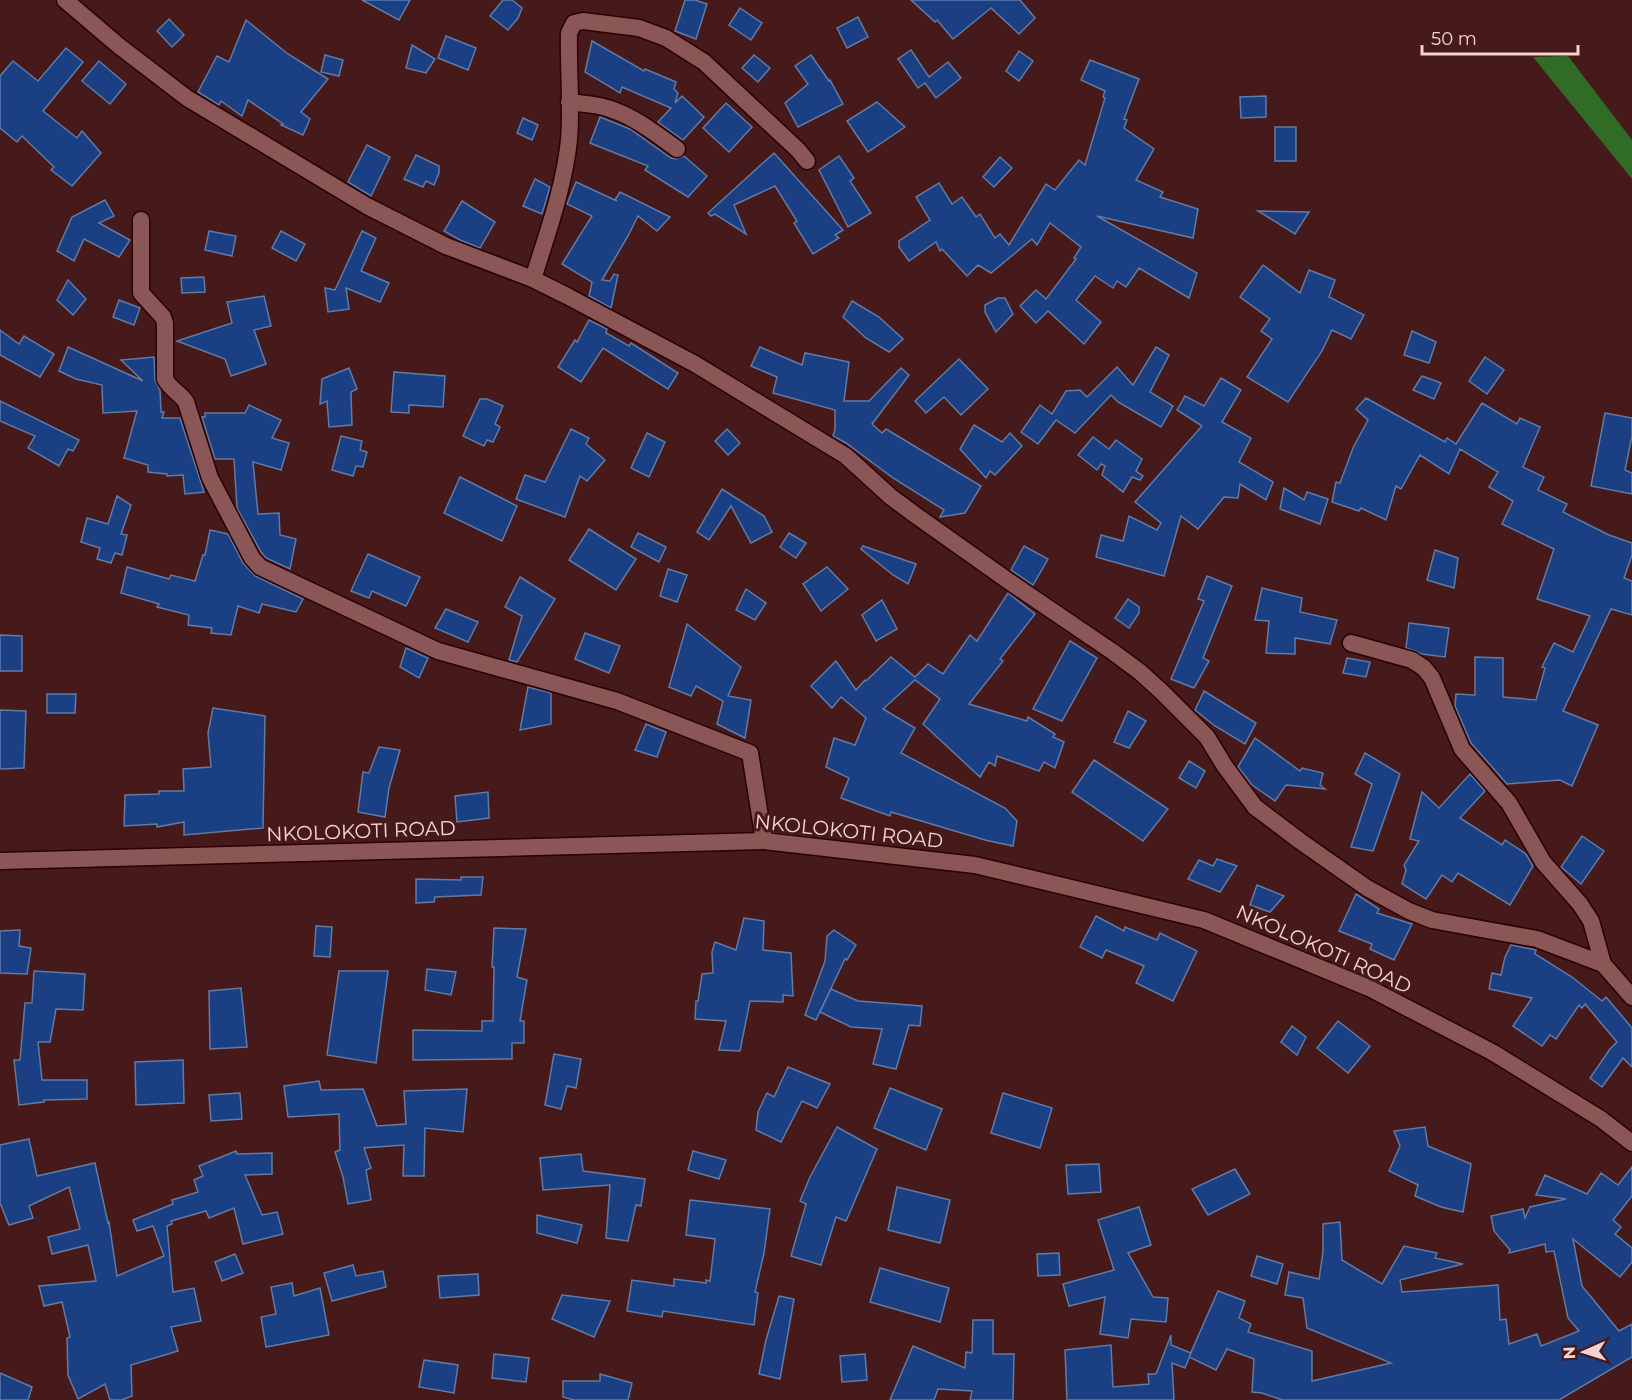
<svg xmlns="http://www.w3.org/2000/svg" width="1632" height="1400" viewBox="0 0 1632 1400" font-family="Montserrat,sans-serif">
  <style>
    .forest { fill: #306c25 }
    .building { fill: #1a4083; stroke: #627aa4; stroke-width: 1.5 }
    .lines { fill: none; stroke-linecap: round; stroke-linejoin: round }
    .minor-casing { stroke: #2a0105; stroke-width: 19 }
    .secondary-casing { stroke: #2a0105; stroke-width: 19 }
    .minor { stroke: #8b5656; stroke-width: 16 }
    .secondary { stroke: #8b5656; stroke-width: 16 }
    .labels { text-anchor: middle; stroke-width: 6; stroke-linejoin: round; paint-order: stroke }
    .street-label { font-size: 20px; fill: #f3d3d2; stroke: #46191a }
  </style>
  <rect width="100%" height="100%" fill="#46191a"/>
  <polygon class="forest" points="1568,56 1632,140 1632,179 1533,57"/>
  <g class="building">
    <polygon points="362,0 410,0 399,20"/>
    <polygon points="503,0 512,0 522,8 518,18 508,30 490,16"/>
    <polygon points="685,0 695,0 707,4 696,39 675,31"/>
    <polygon points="911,0 1020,0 1035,18 1019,34 991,8 953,39 937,20 935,22"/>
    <polygon points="740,8 762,23 751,40 729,25"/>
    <polygon points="858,17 868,37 847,48 837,28"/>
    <polygon points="169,19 184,35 172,47 157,31"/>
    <polygon points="246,20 288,54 328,79 301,112 310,119 303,135 281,125 283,124 248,100 242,116 221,101 219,105 198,92 217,56 229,62"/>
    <polygon points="446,36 476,48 468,70 438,58"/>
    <polygon points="592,41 644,71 645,69 676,82 674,89 678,93 675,103 682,96 704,117 683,140 658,122 671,108 622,87 620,93 585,72"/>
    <polygon points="412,45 435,59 426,73 406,68"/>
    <polygon points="66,48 83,62 43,111 77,138 82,131 101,153 72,186 51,170 54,167 22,136 17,142 0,128 0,76 13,61 38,81"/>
    <polygon points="911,50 929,77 948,62 961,78 936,98 925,83 918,88 898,59"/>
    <polygon points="1019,51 1033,61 1019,81 1006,71"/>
    <polygon points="325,55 343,60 339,76 321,72"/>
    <polygon points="754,55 770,68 758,82 742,68"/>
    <polygon points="811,55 829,81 830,80 843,104 798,127 785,103 808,84 795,66"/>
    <polygon points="1090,60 1139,79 1124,119 1127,120 1124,128 1154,149 1136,180 1163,192 1160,197 1198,209 1193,238 1097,216 1197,273 1189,298 1139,268 1126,287 1117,281 1113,288 1095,276 1076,300 1101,322 1084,344 1048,311 1036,323 1020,306 1036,290 1046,299 1076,259 1074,258 1081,247 1050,223 1037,245 1032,239 991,273 978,265 967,276 942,249 940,251 936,242 909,261 899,247 899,241 930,220 916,197 939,183 952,204 962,197 976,217 980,214 995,238 1000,234 1009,245 1046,184 1055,190 1079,160 1085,165 1105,98 1103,97 1105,91 1081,80"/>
    <polygon points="99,61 126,84 110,104 82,81"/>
    <polygon points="1266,96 1266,117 1241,118 1240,97"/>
    <polygon points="877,102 905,127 868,152 847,121"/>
    <polygon points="726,103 752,127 729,152 703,128"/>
    <polygon points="600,117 630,129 671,158 676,159 684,156 707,176 688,197 645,170 648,166 590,143"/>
    <polygon points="523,118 538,125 532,140 517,133"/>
    <rect x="1275" y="127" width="21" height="34"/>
    <polygon points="367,145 390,157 371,196 348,182"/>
    <polygon points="774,153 843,230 835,235 839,238 813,254 794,223 797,221 775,186 734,205 746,234 715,214 711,216 708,213"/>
    <polygon points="416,155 439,166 439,173 434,185 426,181 423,187 404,179"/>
    <polygon points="839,156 854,178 850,181 871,213 848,227 819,170"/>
    <polygon points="1000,157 1012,168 994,187 983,177"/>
    <polygon points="535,179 550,187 542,214 523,206"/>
    <polygon points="576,182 617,201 615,200 620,192 670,217 657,231 638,216 628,236 602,280 610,281 614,274 618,275 611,308 589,296 592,282 562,264 592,216 567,204"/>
    <polygon points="105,200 114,216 99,223 130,240 119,257 84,239 74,261 57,251 72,217"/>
    <polygon points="462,201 495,222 480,248 460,240 444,231"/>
    <polygon points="1258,211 1309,212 1295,234"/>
    <polygon points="209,231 236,236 232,256 205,250"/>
    <polygon points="281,231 305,244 296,261 272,248"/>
    <polygon points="362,231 376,238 361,271 389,283 380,302 346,288 349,309 328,312 325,288 335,290"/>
    <polygon points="1263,265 1300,293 1309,270 1335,280 1329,297 1364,315 1351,339 1332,330 1322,351 1288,402 1247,377 1272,339 1261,331 1270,319 1240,297"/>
    <polygon points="204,277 205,292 182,293 181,278"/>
    <polygon points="68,280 86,299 73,315 57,300"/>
    <polygon points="264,296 271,326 254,330 266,364 231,376 225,359 177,341 232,323 227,302"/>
    <polygon points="998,298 1005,298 1013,314 996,332 985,312 985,305"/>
    <polygon points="119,300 140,308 134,325 113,317"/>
    <polygon points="852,301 879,317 903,339 889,352 866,338 843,317"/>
    <polygon points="589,320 607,329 606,333 629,346 631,343 678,373 668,389 603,348 581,382 558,367 575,340 577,342"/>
    <polygon points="0,330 19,344 24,336 54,354 40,377 0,355"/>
    <polygon points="1412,331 1436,342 1429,363 1404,355"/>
    <polygon points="68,347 143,381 121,360 154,357 155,380 160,390 161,412 164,412 162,418 180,418 204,492 185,494 183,475 167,476 167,474 148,472 148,465 124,458 137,411 103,413 102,385 76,379 59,371"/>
    <polygon points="760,347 802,365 805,353 849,362 844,401 869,401 901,368 909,375 872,424 882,433 886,429 981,486 965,513 940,517 944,510 893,478 846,443 833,436 835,430 835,410 773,393 777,377 751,366"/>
    <polygon points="1156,347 1169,355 1150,392 1173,406 1161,427 1118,402 1111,395 1075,433 1056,420 1038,444 1021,432 1040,405 1052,414 1066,391 1080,390 1087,397 1117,367 1133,385"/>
    <polygon points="1485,357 1504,370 1487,394 1469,381"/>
    <polygon points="959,359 988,389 961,415 944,397 926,413 915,401"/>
    <polygon points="349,368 357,389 351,392 352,425 329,427 327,401 320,404 322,379"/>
    <polygon points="394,372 445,376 443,407 409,405 409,413 391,412"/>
    <polygon points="1422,376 1441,383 1434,399 1413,390"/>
    <polygon points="1221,378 1241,390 1222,422 1251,438 1239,462 1273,482 1266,500 1240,484 1238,498 1224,497 1198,529 1181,516 1164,576 1096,557 1101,535 1123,541 1129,516 1157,530 1161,523 1135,502 1202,426 1177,410 1185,396 1204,406"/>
    <polygon points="1366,398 1445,442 1447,438 1456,444 1482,403 1517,424 1520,418 1540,427 1523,467 1544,477 1538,490 1567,504 1563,512 1609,535 1632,543 1632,555 1624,578 1632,581 1632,615 1611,609 1563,711 1598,725 1572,786 1560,780 1507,784 1471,743 1455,706 1456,694 1475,695 1475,657 1503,658 1503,697 1536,700 1545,668 1542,667 1554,643 1573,652 1590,616 1537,599 1554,549 1502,524 1513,501 1489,487 1498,472 1460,449 1449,474 1420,455 1401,489 1396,486 1386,520 1361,508 1359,511 1332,502 1336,482 1340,483 1353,448 1368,420 1356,409"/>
    <polygon points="480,399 487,399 503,406 495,424 500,427 493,442 487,440 484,446 463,436"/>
    <polygon points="0,401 79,440 73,451 68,449 59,466 28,448 35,436 0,421"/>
    <polygon points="249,405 281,420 272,438 289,443 281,470 253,462 258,514 279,513 280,535 296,539 290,569 266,558 261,552 237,508 234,459 215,459 202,417 205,417 205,413 245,413"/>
    <polygon points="1605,413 1632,418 1632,436 1625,470 1632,473 1632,494 1591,486"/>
    <polygon points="974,425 1002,442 1010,433 1022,446 995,475 990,471 986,478 960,449"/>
    <polygon points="571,429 589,438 586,444 605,460 587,481 580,476 565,517 516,499 525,475 545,482"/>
    <polygon points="727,429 740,443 728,455 715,441"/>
    <polygon points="647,433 665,442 649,477 631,468"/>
    <polygon points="341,436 362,441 360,450 367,452 363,467 356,466 353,476 332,470"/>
    <polygon points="1093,437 1109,449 1116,440 1142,459 1136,471 1143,476 1140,480 1132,477 1123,492 1102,475 1105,466 1101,464 1097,470 1078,455"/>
    <polygon points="460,477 517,506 502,541 444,513"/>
    <polygon points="1284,488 1304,500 1307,492 1328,499 1320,524 1280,509"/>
    <polygon points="722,489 764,516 772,532 751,543 731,506 709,540 697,532"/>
    <polygon points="117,496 131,505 121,534 127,535 122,555 115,553 111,563 97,559 100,548 81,542 87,518 108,524"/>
    <polygon points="589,529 636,559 616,590 569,560"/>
    <polygon points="210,530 228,534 243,563 255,576 303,599 296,612 262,604 259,613 238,606 231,635 211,633 212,628 188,625 189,615 157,607 159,604 121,593 127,567 169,579 171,575 195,581 203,555 205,555"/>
    <polygon points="638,533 666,547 659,562 631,547"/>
    <polygon points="789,533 806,543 796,558 780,547"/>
    <polygon points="863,546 916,564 908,584 893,575 861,549"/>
    <polygon points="1024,546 1048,559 1033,585 1011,570"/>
    <polygon points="1435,550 1458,558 1454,588 1427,580"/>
    <polygon points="368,554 420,577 406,606 372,591 369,598 351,591"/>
    <polygon points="827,567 848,589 821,611 803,584"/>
    <polygon points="668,569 687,575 677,602 660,596"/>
    <polygon points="1207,576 1232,586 1203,658 1209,661 1194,688 1171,679 1204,601 1198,599"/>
    <polygon points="520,577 555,599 517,662 509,660 522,616 505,607"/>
    <polygon points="1262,588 1302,598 1300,612 1337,620 1330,644 1295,638 1295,654 1266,653 1269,621 1255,620"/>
    <polygon points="746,589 766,603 755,620 736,610"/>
    <polygon points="1008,593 1035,614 1000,659 1003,661 969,704 1027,721 1028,717 1055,734 1053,737 1064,742 1055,768 1044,762 1039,771 997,756 995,766 989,762 980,777 923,724 940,699 915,680 883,709 915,728 901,753 1005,808 1017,821 1013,846 985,840 891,812 890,816 841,798 849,778 826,767 834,738 855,745 866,718 841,697 832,708 811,686 836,661 856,690 865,680 866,681 891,657 915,677 928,664 943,674 970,635 977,641"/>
    <polygon points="1128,599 1139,607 1139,613 1129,628 1115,618"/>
    <polygon points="882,600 897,629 876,641 862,615"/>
    <polygon points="446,609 478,622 468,642 435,628"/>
    <polygon points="1409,623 1449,628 1445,657 1422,654 1406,648"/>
    <polygon points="687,624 741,667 728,696 751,700 745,738 717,724 723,701 696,686 691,696 669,687"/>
    <polygon points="585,633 620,646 609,673 575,659"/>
    <polygon points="0,635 22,636 22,671 0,671"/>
    <polygon points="1070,641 1097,658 1062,721 1033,709"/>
    <polygon points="406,648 428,658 419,678 400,667"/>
    <polygon points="1347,658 1370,662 1366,677 1343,673"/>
    <polygon points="528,687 551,693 551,724 520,730"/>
    <polygon points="1204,691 1256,723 1245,744 1215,726 1195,710"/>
    <polygon points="47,694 76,694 75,713 47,713"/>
    <polygon points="213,708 265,716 263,828 184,835 184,822 157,827 157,824 124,826 125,795 159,794 159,791 184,791 183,769 211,767 208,733"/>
    <polygon points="0,710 26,711 24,768 0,769"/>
    <polygon points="1128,711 1146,721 1129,748 1114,742"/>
    <polygon points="646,724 666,732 657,757 635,750"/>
    <polygon points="1255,738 1300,771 1302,768 1323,773 1320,785 1325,789 1286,785 1275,801 1252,785 1238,767"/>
    <polygon points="379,747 400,750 389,788 385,817 358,812 363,772 369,773"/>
    <polygon points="1365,753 1400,774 1373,851 1351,847 1372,784 1355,774"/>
    <polygon points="1094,760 1168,809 1143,841 1072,792"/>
    <polygon points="1189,761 1205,771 1196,788 1179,778"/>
    <polygon points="1470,774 1485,791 1460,818 1502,845 1505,840 1526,854 1533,866 1510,905 1458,873 1452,882 1442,875 1426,899 1402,884 1406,870 1404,865 1419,841 1410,839 1422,792 1439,808"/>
    <polygon points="488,792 489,818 457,822 455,796"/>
    <polygon points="1582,836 1604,851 1581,884 1561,867"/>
    <polygon points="1217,859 1237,866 1220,892 1188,879 1199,860 1213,866"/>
    <polygon points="461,877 483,877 481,895 435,897 434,902 416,903 416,879 461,880"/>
    <polygon points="1257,885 1284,896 1270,912 1250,905"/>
    <polygon points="1356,894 1379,909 1377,913 1412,924 1394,960 1370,949 1372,944 1339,931"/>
    <polygon points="1096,916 1124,931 1125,927 1157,940 1160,933 1197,951 1173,1001 1136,983 1144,966 1106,950 1102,958 1080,947"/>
    <polygon points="744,918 764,921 763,950 791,953 793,996 783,995 783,1002 750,1001 740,1051 719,1050 726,1021 695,1019 696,1001 698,1001 702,974 713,973 712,952 715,942 736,950"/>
    <polygon points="316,926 332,927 330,957 314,956"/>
    <polygon points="494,928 526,929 517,977 527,980 520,1021 524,1021 524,1043 512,1043 512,1059 413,1060 413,1030 482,1031 482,1021 493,1021 494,967 492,967"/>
    <polygon points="20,930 19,946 31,948 27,974 0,973 0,931"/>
    <polygon points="834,930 856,945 847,960 845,959 816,1020 805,1015 825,961 827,936"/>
    <polygon points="1511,945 1536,950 1535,954 1572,977 1602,1001 1606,997 1632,1028 1632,1067 1623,1058 1602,1087 1590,1078 1610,1049 1617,1042 1585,1004 1582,1008 1579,1005 1556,1039 1550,1035 1542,1046 1513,1026 1532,998 1489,989 1492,973 1501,975 1505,957"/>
    <polygon points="427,969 456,972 451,995 425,990"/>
    <polygon points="34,971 85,974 83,1010 56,1009 50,1042 38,1042 42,1080 87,1080 87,1099 44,1100 44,1102 19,1105 14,1060 20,1060 25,1003 32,1003"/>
    <polygon points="339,971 388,971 376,1063 327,1055"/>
    <polygon points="241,988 247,1047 210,1049 209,991"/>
    <polygon points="831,989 858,1001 922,1006 920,1026 909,1025 896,1069 873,1064 882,1029 851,1027 820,1012"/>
    <polygon points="1338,1021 1370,1046 1348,1073 1317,1048"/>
    <polygon points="1292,1026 1306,1037 1297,1055 1281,1042"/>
    <polygon points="554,1054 581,1059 576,1088 567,1086 561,1109 545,1105"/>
    <polygon points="183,1060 184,1103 136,1105 135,1062"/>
    <polygon points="788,1067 830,1084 817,1108 802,1101 781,1142 756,1130 758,1112 767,1093 774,1097"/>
    <polygon points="319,1081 321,1090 363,1089 377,1126 406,1124 404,1091 467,1089 463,1132 425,1128 424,1176 403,1176 404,1145 364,1148 371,1168 366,1170 371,1200 348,1204 343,1177 335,1152 340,1150 339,1114 288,1117 284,1086"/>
    <polygon points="890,1088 942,1109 926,1150 874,1128"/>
    <polygon points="240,1093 242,1119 211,1121 209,1095"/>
    <polygon points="1003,1093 1052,1108 1040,1148 991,1133"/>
    <polygon points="837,1127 877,1149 846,1221 836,1217 821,1265 791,1256 806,1204 800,1201 810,1177"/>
    <polygon points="1425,1127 1428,1146 1471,1164 1463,1212 1441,1207 1415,1196 1418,1185 1389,1171 1400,1146 1394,1131"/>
    <polygon points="29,1139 37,1176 95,1163 108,1223 109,1222 117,1276 164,1256 153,1226 137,1231 133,1220 173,1204 172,1200 198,1192 194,1180 203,1176 199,1166 236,1151 237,1154 272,1153 272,1174 245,1175 262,1215 277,1212 283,1234 243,1244 234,1208 209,1218 206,1211 171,1221 172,1224 167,1226 173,1292 194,1288 201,1321 171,1327 178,1351 131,1365 132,1396 122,1400 110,1400 105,1384 78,1399 68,1375 67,1338 70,1337 62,1302 44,1306 39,1286 96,1281 88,1245 52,1254 48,1237 80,1229 69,1187 29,1206 33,1218 9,1225 0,1203 0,1145"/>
    <polygon points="693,1151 726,1160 719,1179 688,1170"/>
    <polygon points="581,1154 583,1171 645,1179 641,1206 636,1205 628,1241 606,1238 610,1185 543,1190 540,1158"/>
    <polygon points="1099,1164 1101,1192 1068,1194 1066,1165"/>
    <polygon points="1632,1167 1632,1196 1613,1220 1621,1227 1615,1234 1632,1248 1632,1262 1620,1277 1573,1239 1582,1286 1619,1331 1632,1324 1632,1357 1559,1400 1282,1400 1262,1393 1252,1392 1254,1359 1227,1349 1216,1370 1189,1357 1218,1291 1245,1301 1239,1318 1251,1324 1248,1332 1312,1351 1312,1381 1391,1363 1307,1328 1303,1298 1285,1295 1289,1272 1319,1279 1323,1252 1323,1224 1340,1222 1342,1260 1382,1284 1404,1246 1437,1253 1435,1258 1463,1264 1400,1280 1402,1292 1498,1285 1500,1320 1506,1319 1509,1344 1537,1334 1541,1346 1579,1331 1568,1318 1554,1251 1546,1252 1545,1244 1509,1253 1510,1250 1494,1231 1491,1216 1523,1209 1525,1218 1530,1207 1566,1199 1536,1195 1545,1175 1587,1194 1601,1173 1618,1185"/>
    <polygon points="1235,1169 1250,1194 1208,1215 1192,1189"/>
    <polygon points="897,1187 950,1200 940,1243 888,1230"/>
    <polygon points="690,1200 770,1209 764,1253 755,1292 758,1293 754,1325 663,1311 662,1317 627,1311 632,1280 674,1286 674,1279 706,1283 706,1280 710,1281 715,1239 686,1235"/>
    <polygon points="1139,1207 1151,1245 1128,1253 1153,1297 1168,1298 1166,1322 1131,1319 1128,1338 1100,1334 1105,1297 1069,1306 1063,1284 1114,1270 1098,1220"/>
    <polygon points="537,1215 582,1225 577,1243 537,1233"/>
    <polygon points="1059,1253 1060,1275 1038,1276 1037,1254"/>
    <polygon points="235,1254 243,1273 222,1281 215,1262"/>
    <polygon points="1257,1256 1283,1264 1277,1284 1251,1276"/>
    <polygon points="353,1265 356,1276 383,1271 386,1287 332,1301 324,1273"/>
    <polygon points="880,1268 949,1288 940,1322 870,1302"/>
    <polygon points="478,1274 479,1295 440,1298 438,1276"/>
    <polygon points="292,1283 294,1296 320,1288 329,1335 266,1347 261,1317 276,1314 271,1287"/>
    <polygon points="562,1295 610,1301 594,1337 552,1319"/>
    <polygon points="779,1296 794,1299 780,1379 759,1374 766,1340"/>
    <polygon points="973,1320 993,1320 993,1354 1014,1354 1013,1400 970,1400 972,1391 938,1389 934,1400 890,1400 913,1346 965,1368 966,1352 972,1353"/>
    <polygon points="1171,1335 1171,1345 1191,1353 1185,1368 1172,1363 1174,1400 1067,1400 1065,1350 1111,1345 1113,1387 1149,1384 1148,1374 1156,1374"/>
    <polygon points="494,1354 529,1358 526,1382 492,1378"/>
    <polygon points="865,1354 867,1380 842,1382 840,1356"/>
    <polygon points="424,1360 458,1365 454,1393 419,1387"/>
    <polygon points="0,1373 32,1387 28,1400 0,1400"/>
    <polygon points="600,1374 632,1383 628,1400 574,1400 563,1397 563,1381 600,1381"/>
  </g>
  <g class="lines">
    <defs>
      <g id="minor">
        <polyline points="65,0 119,46 187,98 367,206 446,246 533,279 567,296 695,364 846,456 891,497 914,514 1007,580 1113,652 1140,672 1162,692 1207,737 1224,765 1255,807 1300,841 1367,888 1409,911 1432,920 1537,939 1603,964 1632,997"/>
        <path d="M 569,102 C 582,104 595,104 607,108 C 634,116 655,133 677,149"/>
        <path d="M 141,220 L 141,293 L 163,317 L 165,323 L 165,379 C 170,389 180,393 186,402 L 210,478 L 252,558 L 260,567 L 438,651 L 617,701 L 750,753 L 764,841"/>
        <path d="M 533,279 C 547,234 564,188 569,140 C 572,105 568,69 569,33 L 574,23 L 583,21 L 639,28 L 666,38 L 704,62 L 798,150 L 807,161"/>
        <polyline points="1351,643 1412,660 1424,668 1432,678 1462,749 1509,803 1543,862 1580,904 1591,921 1603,964"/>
      </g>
      <polyline id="secondary" points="0,861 764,841 975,865 1204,920 1369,988 1492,1052 1601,1119 1632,1143"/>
    </defs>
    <use href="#minor" class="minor-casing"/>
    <use href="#secondary" class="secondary-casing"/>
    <use href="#minor" class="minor"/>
    <use href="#secondary" class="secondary"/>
  </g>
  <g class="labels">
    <g class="street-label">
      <text transform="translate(361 831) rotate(-2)" y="7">NKOLOKOTI ROAD</text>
      <text transform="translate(849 831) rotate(6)" y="7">NKOLOKOTI ROAD</text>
      <text transform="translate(1324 949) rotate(24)" y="7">NKOLOKOTI ROAD</text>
    </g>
  </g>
  <g transform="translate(1584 1352) rotate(267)" stroke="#46191a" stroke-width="4.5" paint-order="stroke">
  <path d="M0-4.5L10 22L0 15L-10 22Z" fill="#f3d3d2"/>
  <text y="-9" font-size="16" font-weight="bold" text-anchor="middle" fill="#f3d3d2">N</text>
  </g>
  <path d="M1422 45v9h156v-9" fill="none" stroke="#f3d3d2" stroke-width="3"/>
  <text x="1431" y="45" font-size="18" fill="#f3d3d2" stroke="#46191a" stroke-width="4.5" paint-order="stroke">50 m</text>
</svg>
